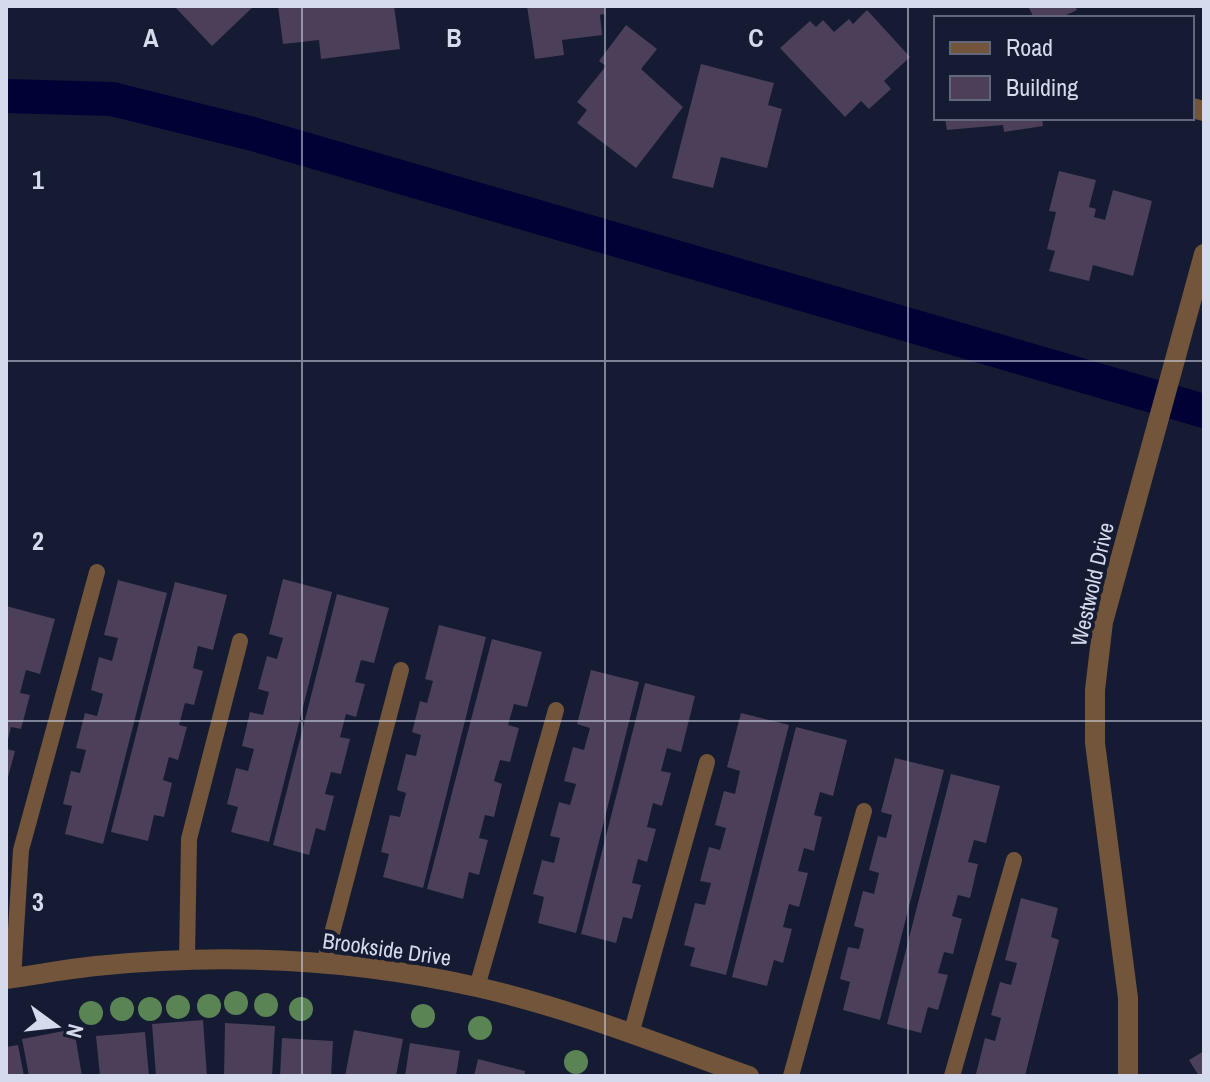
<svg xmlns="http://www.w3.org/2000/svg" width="1210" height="1082" viewBox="0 0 1210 1082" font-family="'Archivo Narrow',sans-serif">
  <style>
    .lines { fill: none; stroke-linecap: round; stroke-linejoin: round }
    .canal { stroke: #000235; stroke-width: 34 }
    .building { fill: #4b3f5a }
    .service { stroke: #72553a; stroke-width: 16 }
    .minor { stroke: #72553a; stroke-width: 20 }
    .tree { fill: #5b8455 }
    .grid { fill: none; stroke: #d5dbec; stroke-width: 2; stroke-opacity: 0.55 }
    .labels { text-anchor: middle; stroke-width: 8; stroke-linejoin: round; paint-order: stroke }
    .street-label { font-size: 22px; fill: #d5dbec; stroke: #141b32 }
    .grid-label { font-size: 26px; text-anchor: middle; font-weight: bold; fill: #d5dbec; stroke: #141b32; stroke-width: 8; stroke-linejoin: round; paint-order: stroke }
  </style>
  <rect width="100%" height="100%" fill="#141b32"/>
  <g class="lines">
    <polyline class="canal" points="6,96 112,99 253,134 1204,411"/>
  </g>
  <g class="building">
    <polygon points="174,6 254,6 212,46"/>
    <polygon points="278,6 394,6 400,49 321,59 319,40 283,44"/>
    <polygon points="527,6 604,6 605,14 600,15 602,35 562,40 564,55 535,59"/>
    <polygon points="1028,6 1075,6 1077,10 1060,18 1034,18"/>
    <polygon points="867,10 910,57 884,81 891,89 869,109 861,101 845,117 780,48 810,21 816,27 823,20 834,32 849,19 853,24"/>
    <polygon points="626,25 657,49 641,69 683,107 636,168 577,123 587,110 577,102 606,66 599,61"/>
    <polygon points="701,64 774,83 768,105 782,109 767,168 721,157 713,188 672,178"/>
    <polygon points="945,118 1042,118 1043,126 1004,132 1003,125 947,130"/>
    <polygon points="1059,171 1096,180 1089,207 1096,209 1094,217 1105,220 1113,190 1152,201 1133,276 1093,265 1089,281 1049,271 1055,251 1047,249 1056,212 1049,211"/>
    <polygon points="283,579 332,592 269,842 231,832 238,807 227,804 236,768 248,771 254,749 242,746 250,712 263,715 269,692 258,689 267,656 277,659 283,638 269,634"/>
    <polygon points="118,580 167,593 103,844 65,834 72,806 63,804 71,771 80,773 86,750 76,748 85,713 97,716 103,694 91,690 99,657 112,661 118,638 104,635"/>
    <polygon points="175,582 227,595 213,650 198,646 193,668 203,671 194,705 185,703 179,725 187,727 178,760 169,757 163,780 172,783 164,817 154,815 148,841 111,832"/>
    <polygon points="337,594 389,608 374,663 361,660 355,682 365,684 356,717 346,714 340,737 350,739 341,774 331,772 325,794 334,796 325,831 316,828 309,855 273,845"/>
    <polygon points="6,606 55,619 40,674 26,670 20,693 30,695 21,729 11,727 7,744"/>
    <polygon points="439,625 486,637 423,888 383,877 389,854 381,852 390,815 400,817 406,793 397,790 406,754 416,756 421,735 412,732 420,701 427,703 433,681 425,679"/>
    <polygon points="492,639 542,652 527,707 514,704 508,725 519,728 510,762 500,760 494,781 502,784 494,817 485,815 479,838 488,840 479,875 469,872 463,899 427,889"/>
    <polygon points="591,670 639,682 576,933 538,923 544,897 533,894 542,860 554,863 560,838 550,836 559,802 570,805 576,784 564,781 573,747 584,750 590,728 577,724"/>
    <polygon points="645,683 695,696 681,752 667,748 661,771 671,773 662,806 653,803 647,827 656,829 647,862 638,859 632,883 641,885 632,919 623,917 616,943 581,934"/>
    <polygon points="741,713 789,725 726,975 690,966 695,948 684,945 695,903 705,905 711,883 700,881 709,847 720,850 726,828 715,825 724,791 735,794 740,771 727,767"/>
    <polygon points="796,727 847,740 833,796 820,792 814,815 822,817 814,851 804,848 798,871 808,873 799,907 789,904 783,927 792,929 783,963 774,960 767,986 732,977"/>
    <polygon points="6,749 15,751 7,781 6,781"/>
    <polygon points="895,758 944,770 880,1020 843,1010 850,982 840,979 848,947 859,949 864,929 854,926 863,891 874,894 879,873 869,870 878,836 886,838 892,815 881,812"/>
    <polygon points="951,774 1000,786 986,843 974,840 968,862 978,864 970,898 958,895 952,916 962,919 953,954 944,952 938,973 948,975 938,1010 928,1007 921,1033 887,1024"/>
    <polygon points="1021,898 1058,908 1051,937 1059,940 1025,1076 985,1076 976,1074 985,1038 995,1041 1001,1018 991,1015 1000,982 1011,985 1017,963 1005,960"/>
    <polygon points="203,1020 207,1076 156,1076 152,1024"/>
    <polygon points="225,1023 275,1026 272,1076 224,1076"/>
    <polygon points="74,1029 82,1076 29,1076 22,1039"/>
    <polygon points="354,1030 403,1039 396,1076 345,1076"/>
    <polygon points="145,1032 149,1076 100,1076 96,1036"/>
    <polygon points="282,1038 333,1041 331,1076 280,1076"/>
    <polygon points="410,1043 460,1051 456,1076 405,1076"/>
    <polygon points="18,1045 24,1076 6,1076 6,1047"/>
    <polygon points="1204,1051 1204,1076 1199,1076 1189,1060"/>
    <polygon points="478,1059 525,1071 524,1076 474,1076"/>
  </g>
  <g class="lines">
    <g class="service">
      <polyline points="187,959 189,839 240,641"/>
      <polyline points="324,964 401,670"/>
      <polyline points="13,978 21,850 97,572"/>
      <polyline points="477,987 556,710"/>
      <polyline points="631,1034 707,762"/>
      <polyline points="791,1076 864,811"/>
      <polyline points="952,1076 1014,860"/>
    </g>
    <g class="minor">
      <polyline points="1192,108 1204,111"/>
      <path d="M 6,979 C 36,975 66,969 96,966 C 222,953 353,959 477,987 C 570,1008 659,1044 749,1076"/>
      <polyline points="1128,1076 1128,998 1095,743 1095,690 1103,622 1204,254"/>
    </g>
  </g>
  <g class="tree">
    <circle cx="236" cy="1003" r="12"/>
    <circle cx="266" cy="1005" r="12"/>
    <circle cx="209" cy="1006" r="12"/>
    <circle cx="178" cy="1007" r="12"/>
    <circle cx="122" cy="1009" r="12"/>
    <circle cx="150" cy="1009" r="12"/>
    <circle cx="301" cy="1009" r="12"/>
    <circle cx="91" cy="1013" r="12"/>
    <circle cx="423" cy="1016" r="12"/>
    <circle cx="480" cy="1028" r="12"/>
    <circle cx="576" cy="1062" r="12"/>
  </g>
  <path class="grid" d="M 302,6 L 302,1076M 605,6 L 605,1076M 908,6 L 908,1076M 6,361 L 1204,361M 6,721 L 1204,721"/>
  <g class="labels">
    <g class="street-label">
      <text transform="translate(1092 584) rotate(-77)" y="8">Westwold Drive</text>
      <text transform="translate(387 949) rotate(8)" y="8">Brookside Drive</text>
    </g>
  </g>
  <g class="grid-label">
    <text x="151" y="47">A</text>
    <text x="454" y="47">B</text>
    <text x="756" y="47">C</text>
    <text x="38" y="189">1</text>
    <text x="38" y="550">2</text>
    <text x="38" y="911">3</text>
  </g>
  <rect width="1210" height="1082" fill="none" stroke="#d5dbec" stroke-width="16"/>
  <rect x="934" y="16" width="260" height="104" fill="#141b32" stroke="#61687c" stroke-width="2"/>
  <rect x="950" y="42" width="40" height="12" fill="#72553a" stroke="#61687c" stroke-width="2"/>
  <text x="1006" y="56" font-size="24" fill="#d5dbec">Road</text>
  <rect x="950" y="76" width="40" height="24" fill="#4b3f5a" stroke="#61687c" stroke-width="2"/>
  <text x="1006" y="96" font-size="24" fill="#d5dbec">Building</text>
  <g transform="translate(56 1026) rotate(105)" stroke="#141b32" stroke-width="6" paint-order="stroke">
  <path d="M0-6L14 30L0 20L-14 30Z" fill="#d5dbec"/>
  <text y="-12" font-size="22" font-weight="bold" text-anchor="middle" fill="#d5dbec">N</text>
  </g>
</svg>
